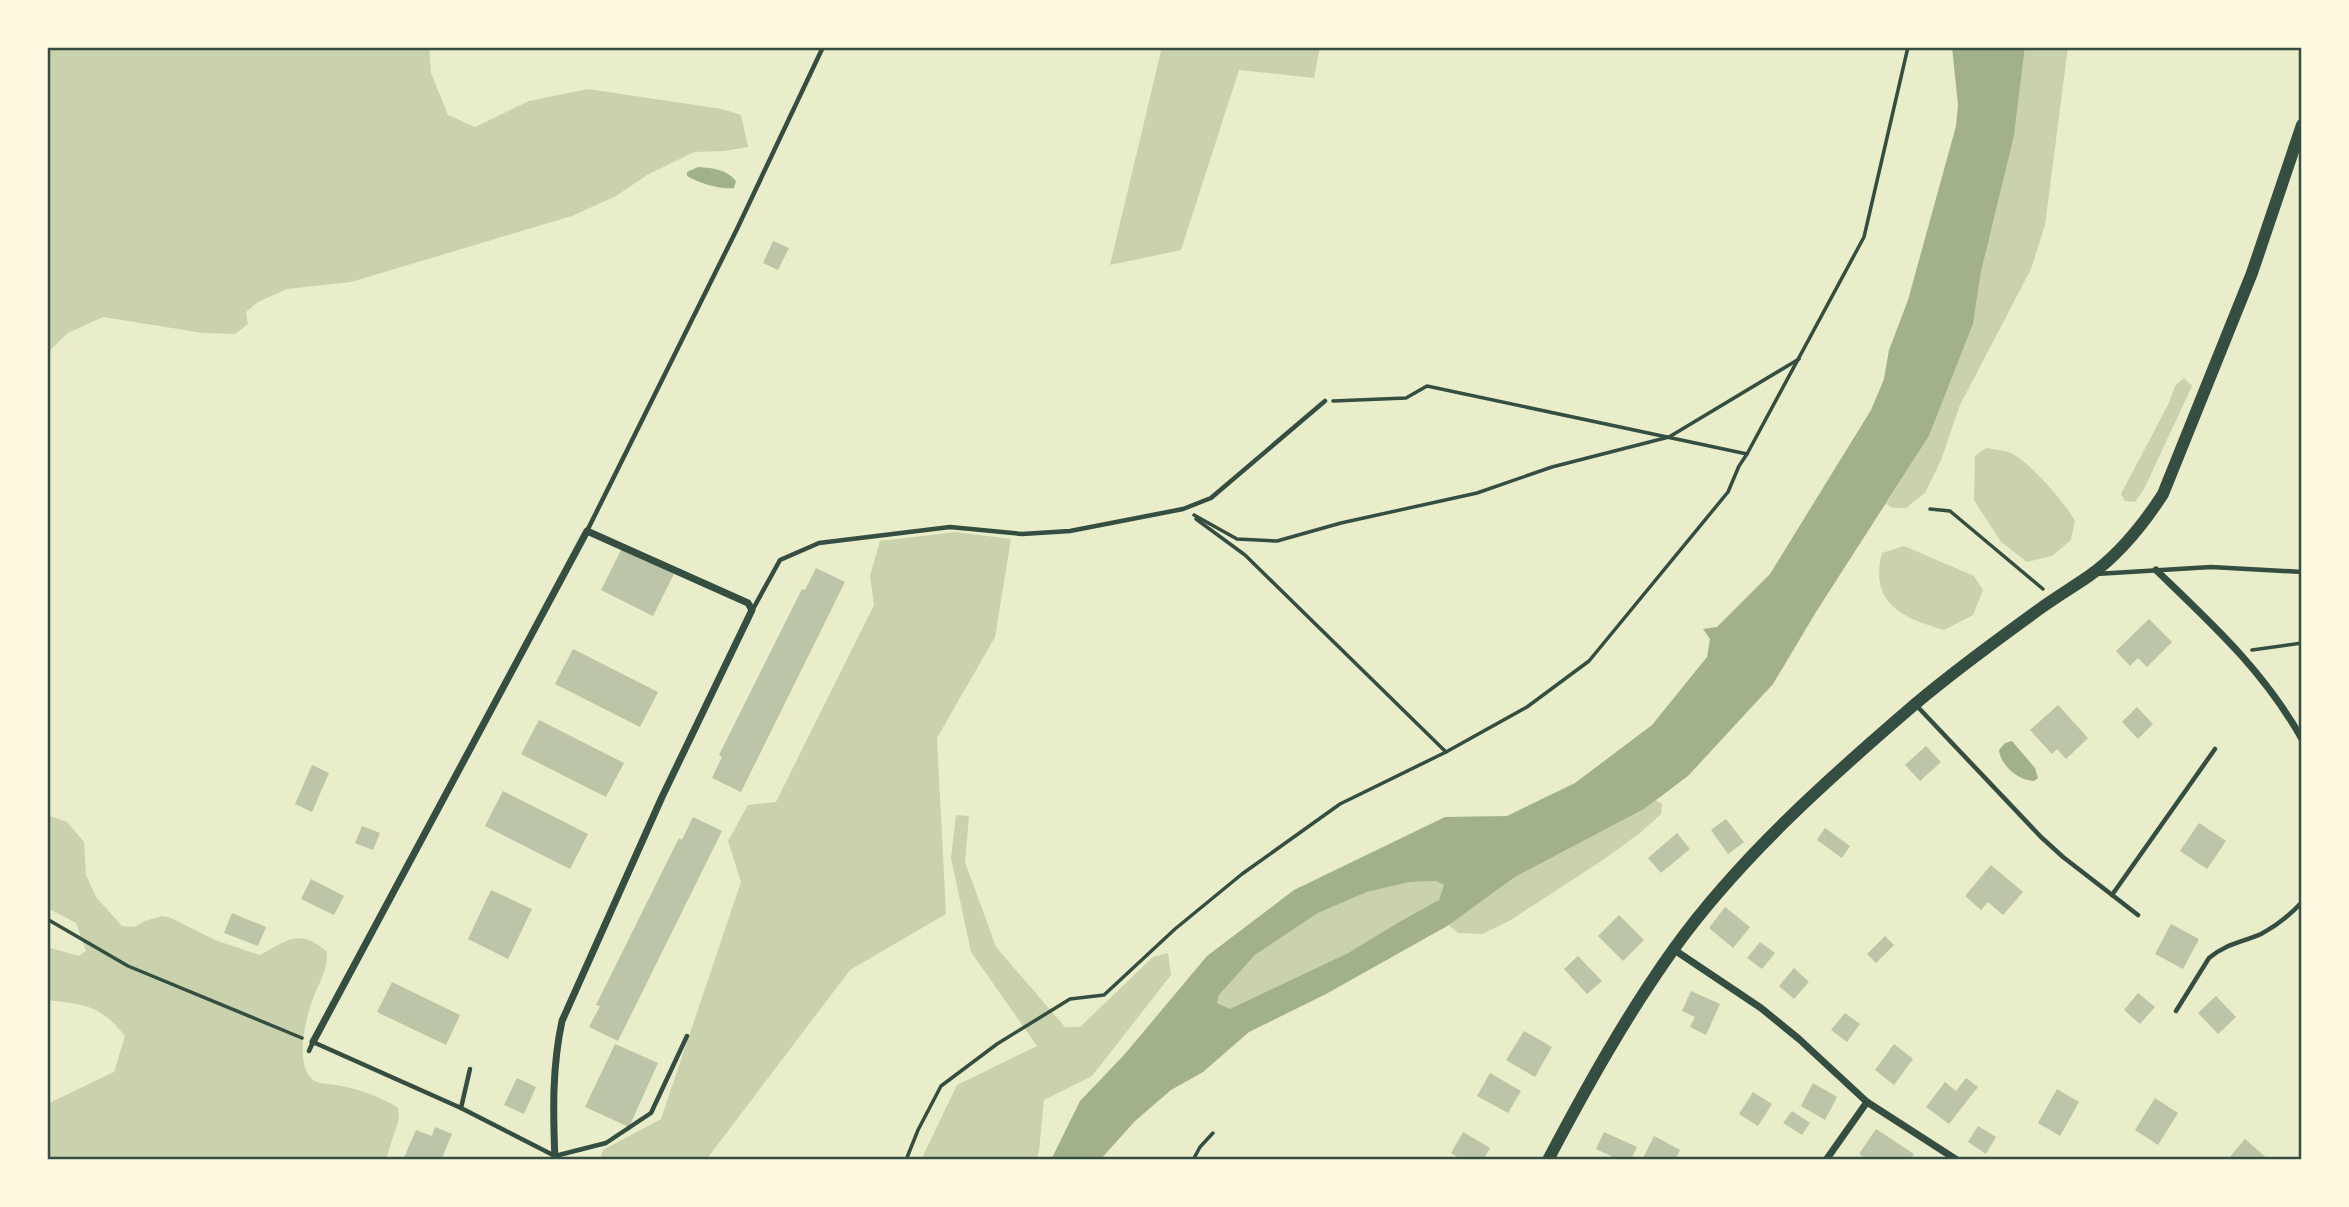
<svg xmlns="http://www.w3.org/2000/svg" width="2349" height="1207" viewBox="0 0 2349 1207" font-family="Arial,sans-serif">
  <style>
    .green { fill: #cad2ad }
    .water { fill: #a3b18a; fill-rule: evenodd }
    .building { fill: #bcc5a7 }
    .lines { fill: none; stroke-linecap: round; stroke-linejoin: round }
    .path { stroke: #344e41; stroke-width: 3.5 }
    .service { stroke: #344e41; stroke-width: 4.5 }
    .minor { stroke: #344e41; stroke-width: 7 }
    .tertiary { stroke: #344e41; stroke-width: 12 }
    .neatline { fill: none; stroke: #344e41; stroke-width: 2.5 }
  </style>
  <rect width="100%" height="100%" fill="#e9edc9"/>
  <g class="green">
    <polygon points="47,47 429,47 431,73 448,115 475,127 529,101 588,89 722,109 741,115 748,147 724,151 694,152 647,175 616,196 572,216 351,282 287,289 258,302 246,312 248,324 235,334 203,333 103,317 68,333 47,353"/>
    <polygon points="1162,47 1320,47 1314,78 1239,70 1181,250 1110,265"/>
    <polygon points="2025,47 2068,47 2045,225 2031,269 1960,405 1941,460 1925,493 1906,508 1893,508 1886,504 1929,436 1973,324 1981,272 2014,136"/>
    <polygon points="2184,378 2192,386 2144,489 2135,502 2125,501 2121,494 2169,403 2175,386"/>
    <path d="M 1986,448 C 1993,449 2001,450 2008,452 C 2026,457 2066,504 2075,521 L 2071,540 L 2052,556 L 2027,562 L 2001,542 L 1974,500 L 1975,456 Z"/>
    <polygon points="956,532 1011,539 995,637 937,738 946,914 850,970 706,1160 600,1160 603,1150 661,1119 741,882 728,841 748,805 776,802 874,605 870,576 880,541"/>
    <path d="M 1904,546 L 1974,576 L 1983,590 L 1973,615 L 1944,630 C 1902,618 1869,603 1882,553 Z"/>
    <polygon points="1656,800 1662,804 1661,814 1640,833 1603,860 1509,921 1482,934 1458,933 1449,925 1515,877 1644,809"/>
    <path d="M 47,815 L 67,822 L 84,842 L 86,875 L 96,897 L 122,926 L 134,927 L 145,921 L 162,916 L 171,918 L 215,940 L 260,955 C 288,940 300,928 327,952 C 328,972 317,985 311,1004 C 305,1023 294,1068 315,1081 C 322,1085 334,1084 342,1086 C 361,1090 381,1097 398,1108 L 399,1119 L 386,1159 L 47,1160 L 47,1104 L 114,1072 L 125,1036 C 99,1004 86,1005 47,1000 L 47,947 L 79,956 L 86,951 L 76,923 L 47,908 Z"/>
    <polygon points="956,815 969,816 965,862 996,947 1065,1027 1080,1027 1153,957 1168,953 1171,975 1092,1076 1044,1100 1039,1151 1036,1160 921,1160 957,1085 1037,1046 971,952 951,858"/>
    <polygon points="1436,881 1444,885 1440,900 1399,922 1348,953 1229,1010 1217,1003 1219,995 1255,955 1318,913 1367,892 1410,882"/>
  </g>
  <g class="water">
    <path d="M 1952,47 L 2025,47 L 2014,136 L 1981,272 L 1973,324 L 1929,436 L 1816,612 L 1773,684 L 1688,776 L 1644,809 L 1515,877 L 1449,925 L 1326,994 L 1249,1032 L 1203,1072 L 1171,1090 L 1135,1121 L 1100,1160 L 1051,1160 L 1080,1101 L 1124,1055 L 1207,956 L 1294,890 L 1445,817 L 1507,816 L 1575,783 L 1652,725 L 1707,657 L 1710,639 L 1703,629 L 1717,627 L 1770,574 L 1871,410 L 1884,379 L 1889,350 L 1908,300 L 1956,126 L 1958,105 ZM 1436,881 L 1444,885 L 1439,900 L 1399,922 L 1348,953 L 1230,1009 L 1217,1003 L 1219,995 L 1255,955 L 1318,913 L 1367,892 L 1410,882 Z"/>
    <path d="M 698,167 C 713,168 726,169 736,181 L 734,188 C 721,190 698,183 687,176 L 687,172 Z"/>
    <path d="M 2012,741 L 2035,768 L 2038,778 L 2034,781 C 2019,781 2000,765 1999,750 L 2005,743 Z"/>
  </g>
  <g class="building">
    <polygon points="773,241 789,248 778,270 763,263"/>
    <polygon points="622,548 674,574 653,616 601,590"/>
    <polygon points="816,568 845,582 741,792 712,778 722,757 719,755 802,589 805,590"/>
    <polygon points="2149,619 2172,642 2147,667 2138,658 2130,666 2116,651"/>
    <polygon points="573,649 658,692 640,727 555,684"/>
    <polygon points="2058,705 2088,738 2066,759 2057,749 2052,754 2030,730"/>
    <polygon points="2137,707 2153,724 2138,739 2122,722"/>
    <polygon points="539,720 624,763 606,797 521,754"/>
    <polygon points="1926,746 1941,762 1920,781 1905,765"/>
    <polygon points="312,765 329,773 312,812 295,804"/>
    <polygon points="503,791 588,834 570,869 485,826"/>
    <polygon points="693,817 722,831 618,1041 589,1027 600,1006 596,1005 679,838 682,840"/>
    <polygon points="1726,819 1744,842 1728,854 1711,830"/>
    <polygon points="2199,823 2226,841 2207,869 2180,851"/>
    <polygon points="362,826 380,833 373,850 355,843"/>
    <polygon points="1825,828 1850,846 1842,858 1817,840"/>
    <polygon points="1677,833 1690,849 1661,873 1648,858"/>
    <polygon points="1991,865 2023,892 2003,915 1988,902 1981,910 1965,896"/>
    <polygon points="311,879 344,896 334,915 301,899"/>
    <polygon points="491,890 532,909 508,959 468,939"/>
    <polygon points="1725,907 1750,927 1733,948 1709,928"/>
    <polygon points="232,913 266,927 258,946 224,933"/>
    <polygon points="1619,915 1644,940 1623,961 1598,936"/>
    <polygon points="2171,924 2199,939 2183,969 2155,954"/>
    <polygon points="1885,936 1894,945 1876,963 1867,954"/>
    <polygon points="1760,942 1775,953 1762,969 1747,958"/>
    <polygon points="1578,956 1602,981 1587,994 1564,969"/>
    <polygon points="1794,968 1809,982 1794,999 1779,986"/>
    <polygon points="392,982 460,1015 446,1045 377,1012"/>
    <polygon points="1691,991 1720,1004 1706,1035 1690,1027 1695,1017 1682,1011"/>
    <polygon points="2138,993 2155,1007 2140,1024 2124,1010"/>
    <polygon points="2216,996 2236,1017 2218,1034 2198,1013"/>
    <polygon points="1845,1013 1860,1024 1847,1042 1831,1030"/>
    <polygon points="1524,1031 1552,1047 1535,1077 1506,1060"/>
    <polygon points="615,1044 658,1063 629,1127 585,1107"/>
    <polygon points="1894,1044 1913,1059 1894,1085 1875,1070"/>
    <polygon points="1490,1073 1521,1091 1508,1113 1477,1096"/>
    <polygon points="517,1078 536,1087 524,1114 504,1105"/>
    <polygon points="1966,1078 1978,1087 1949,1124 1926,1107 1945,1082 1956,1091"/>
    <polygon points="1813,1083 1837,1097 1825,1120 1801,1106"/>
    <polygon points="2057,1089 2079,1102 2060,1136 2038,1123"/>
    <polygon points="1753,1092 1772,1104 1758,1126 1739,1114"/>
    <polygon points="2155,1098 2178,1113 2158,1145 2135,1130"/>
    <polygon points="1792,1111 1810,1123 1802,1135 1783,1123"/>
    <polygon points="1978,1126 1996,1137 1986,1154 1968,1142"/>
    <polygon points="435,1127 452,1134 441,1160 403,1160 416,1130 432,1136"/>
    <polygon points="1876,1129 1914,1154 1910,1160 1868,1160 1859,1154"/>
    <polygon points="1463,1132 1490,1148 1483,1160 1462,1160 1451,1153"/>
    <polygon points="1604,1132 1637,1147 1631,1160 1619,1160 1596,1149"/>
    <polygon points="1654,1136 1680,1150 1675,1160 1642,1160"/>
    <polygon points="2245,1139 2269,1160 2231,1160 2229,1158"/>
  </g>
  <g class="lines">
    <g class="path">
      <polyline points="1333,401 1406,398 1427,386 1747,454 1864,237 1908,47"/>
      <polyline points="1930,509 1950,511 2043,589"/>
      <polyline points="1194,515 1237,539 1277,541 1341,523 1477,493 1552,467 1669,437 1799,359"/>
      <polyline points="1196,519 1245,555 1446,752"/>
      <polyline points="2252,650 2302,643"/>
      <polyline points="47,919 128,966 302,1038"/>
      <polyline points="906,1160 918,1130 941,1086 997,1044 1070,999 1104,995 1175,929 1242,874 1340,804 1446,752 1527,707 1589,661 1728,492 1739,466 1747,454"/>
      <polyline points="1193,1160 1200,1147 1213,1133"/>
    </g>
    <g class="service">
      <polyline points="587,531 737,229 823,47"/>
      <polyline points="2096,574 2211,567 2302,572"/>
      <polyline points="753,609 780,560 819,543 950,527 1022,534 1070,531 1183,509 1211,498 1325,401"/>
      <polyline points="1915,704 2041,837 2063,857 2138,915"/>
      <polyline points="2112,895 2215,749"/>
      <path d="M 2176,1011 L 2209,958 C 2225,944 2243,942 2261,934 C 2276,926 2291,914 2302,902"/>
      <polyline points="309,1051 313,1042 461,1108 555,1156 606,1143 651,1113 687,1036"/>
      <polyline points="461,1108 470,1069"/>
    </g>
    <g class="minor">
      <path d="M 2156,570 C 2213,625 2263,670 2302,739"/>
      <polyline points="1673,949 1761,1008 1799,1039 1867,1102 1957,1160"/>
      <path d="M 313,1042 L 587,531 L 748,603 L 752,610 L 662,797 L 562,1021 C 552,1067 553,1113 555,1160"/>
      <polyline points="1826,1160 1867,1102"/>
    </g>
    <path class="tertiary" d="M 1548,1160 C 1586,1088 1626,1016 1673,950 C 1738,859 1829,778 1914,705 C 1954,671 1998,639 2041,608 C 2056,597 2073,587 2089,576 C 2120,554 2143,525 2163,494 L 2252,273 L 2302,125"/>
  </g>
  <rect width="2349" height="1207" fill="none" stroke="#fefae0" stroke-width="98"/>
  <rect x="49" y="49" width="2251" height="1109" class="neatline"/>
</svg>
